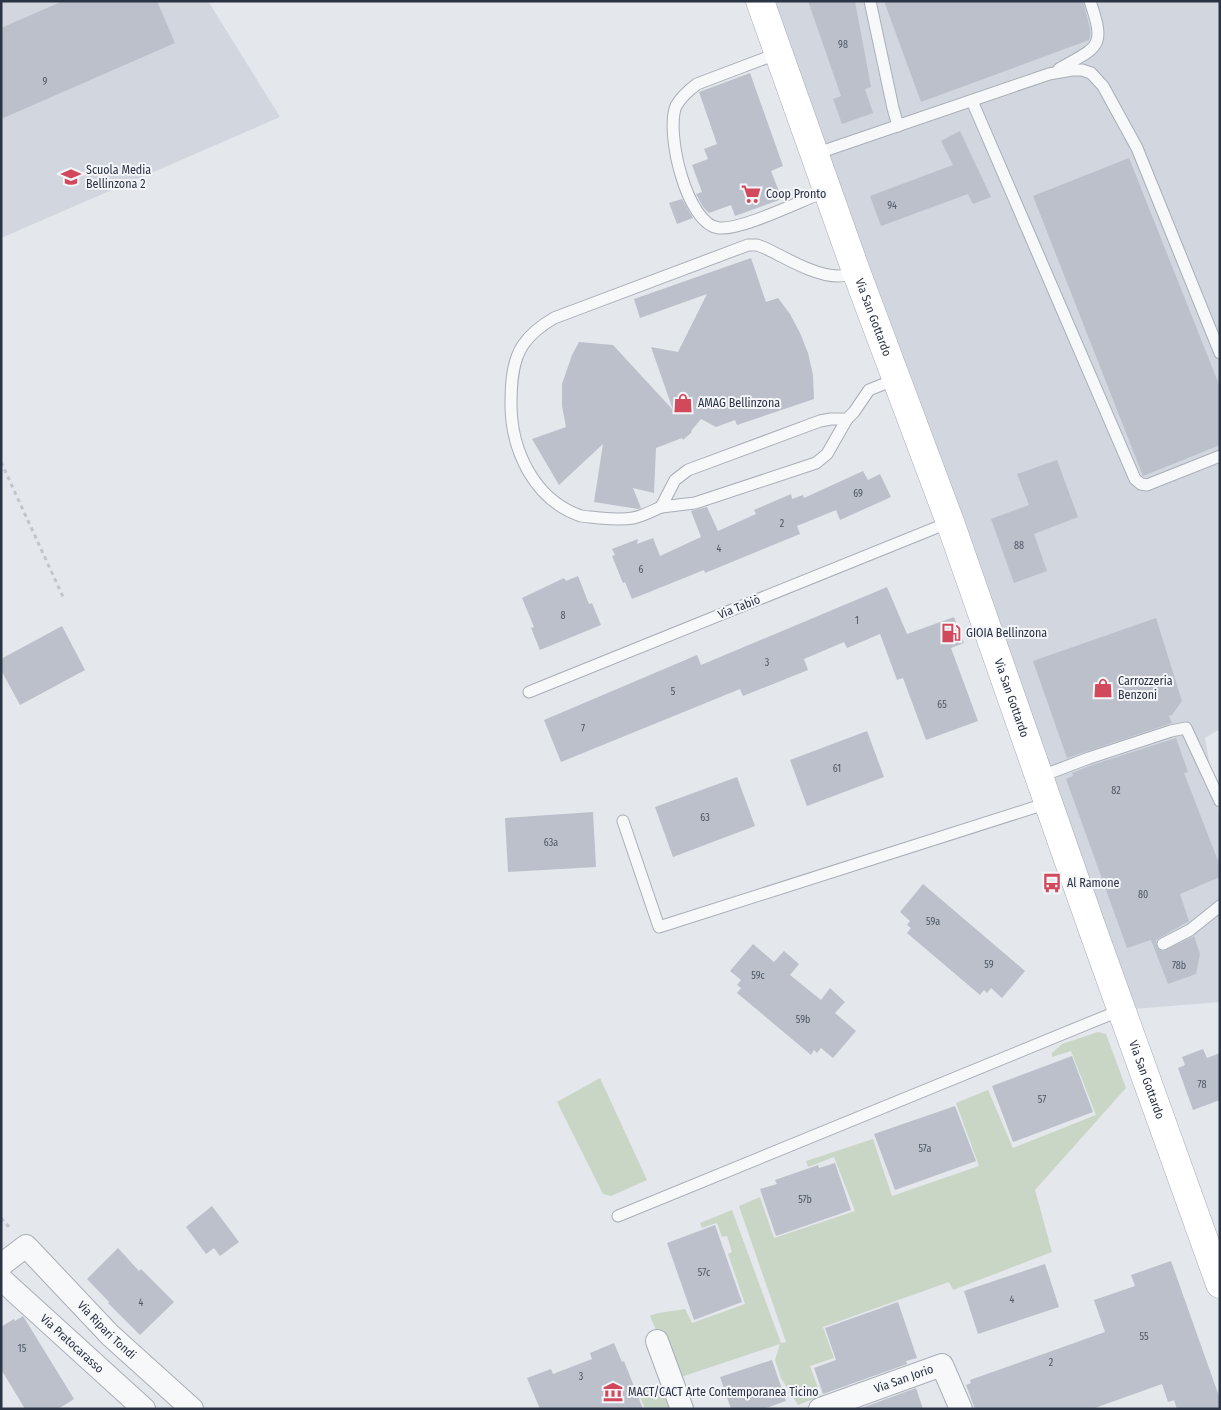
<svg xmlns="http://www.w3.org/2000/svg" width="1221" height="1410" viewBox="0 0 1221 1410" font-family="'Fira Sans Condensed',sans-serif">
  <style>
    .built { fill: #d2d6de }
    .green { fill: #c9d6c5 }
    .building { fill: #bbc0ca }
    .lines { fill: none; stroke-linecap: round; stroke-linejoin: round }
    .service-casing { stroke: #a9aeb7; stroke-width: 13 }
    .minor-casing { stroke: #a9aeb7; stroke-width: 24 }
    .primary-casing { stroke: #a3abb8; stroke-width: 29 }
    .path { stroke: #c2c5cb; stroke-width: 3; stroke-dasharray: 4 4; stroke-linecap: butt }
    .service { stroke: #f7f8fa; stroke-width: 11 }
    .minor { stroke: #f7f8fa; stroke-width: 22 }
    .primary { stroke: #fff; stroke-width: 28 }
    .labels { text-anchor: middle; stroke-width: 4; stroke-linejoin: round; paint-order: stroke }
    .number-label { font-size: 10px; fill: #4f5766 }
    .poi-label { font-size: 12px; fill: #2b3445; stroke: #f4f6f9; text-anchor: start }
    .street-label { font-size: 12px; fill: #2b3445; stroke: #f4f6f9 }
  </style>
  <rect width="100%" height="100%" fill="#e4e7ec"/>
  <g class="built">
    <polygon points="1,1 208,1 280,117 1,238"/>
    <polygon points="760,1 1220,1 1220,729 1205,738 1220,822 1220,1002 1121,1010"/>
  </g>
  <g class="green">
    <path d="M 1098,1032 L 1106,1034 L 1126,1088 L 1035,1190 L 1052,1252 L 953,1290 L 949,1282 L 823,1327 L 834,1358 L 810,1366 L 821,1396 L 798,1405 L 781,1378 L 775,1360 L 780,1344 L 681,1377 L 669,1361 L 650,1316 C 656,1312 676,1311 685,1309 L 692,1323 L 745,1304 L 728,1254 L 732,1252 L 727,1236 L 722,1237 L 717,1223 L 702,1228 L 700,1223 L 732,1210 L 781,1343 L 786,1342 L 739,1206 L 760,1197 L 774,1238 L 855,1211 L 834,1157 L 808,1167 L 806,1161 L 873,1139 L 892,1196 L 979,1166 L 956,1103 L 988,1090 L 1013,1148 L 1096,1115 L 1071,1051 L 1052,1057 L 1052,1053 L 1062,1044 Z"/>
    <polygon points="600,1078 647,1180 611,1196 603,1194 557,1102"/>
    <path d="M 637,1389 C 654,1390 664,1386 671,1404 L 667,1409 L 645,1409 Z"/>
  </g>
  <g class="building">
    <polygon points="63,1 157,1 175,43 1,119 1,28"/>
    <polygon points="808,1 855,1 871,87 865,89 873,113 842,124 833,99 841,96"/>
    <polygon points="884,1 1083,1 1090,29 1090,36 1089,40 921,102"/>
    <polygon points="750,73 783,166 771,171 782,199 735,216 731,205 709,213 703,207 696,194 702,192 692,165 708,159 704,149 717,144 699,92"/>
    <polygon points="960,131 991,197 973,204 968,194 881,226 870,196 953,165 941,141"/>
    <polygon points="1129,158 1220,387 1220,445 1143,476 1033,196"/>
    <polygon points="682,199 693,218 677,224 669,203"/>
    <polygon points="751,258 766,302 778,298 790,314 800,333 808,353 813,375 814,399 737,425 735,420 716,427 701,419 691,431 692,432 683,440 682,438 656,448 654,493 633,488 641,508 638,509 594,502 603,444 559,485 532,439 566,427 562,406 562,384 572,355 579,342 613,345 673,410 651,347 678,352 707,294 640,318 634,299"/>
    <polygon points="1057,460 1078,517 1034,534 1047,571 1014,583 991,519 1029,505 1017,474"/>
    <polygon points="863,471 868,480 880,474 891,497 840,520 836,510 797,526 800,534 705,573 704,570 632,599 625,582 623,583 612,556 615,555 612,549 638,539 637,544 653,538 660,556 701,537 691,511 707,507 718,531 756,514 754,510 791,494 792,499 803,495 804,498"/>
    <polygon points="578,576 589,604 592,603 601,625 540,650 531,628 534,627 522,598 564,578 566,581"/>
    <polygon points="887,587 907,634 954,617 964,643 951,648 978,721 926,740 903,678 897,680 880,634 847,648 844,642 804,659 808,670 743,696 740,689 561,762 544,720 697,655 701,665"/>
    <polygon points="1156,618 1182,701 1172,715 1169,716 1172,723 1067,758 1033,661"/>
    <polygon points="62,626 85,670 20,705 1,670 1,659"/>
    <polygon points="867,731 884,777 807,806 790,760"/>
    <polygon points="1176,738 1188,772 1184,773 1220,866 1220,877 1180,894 1189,921 1156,940 1157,948 1163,951 1194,936 1200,954 1196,974 1168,984 1151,940 1127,948 1066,779 1073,776 1072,773 1092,765"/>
    <polygon points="737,777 755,826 673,857 655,807"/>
    <polygon points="593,812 596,867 508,872 505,818"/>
    <polygon points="923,884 1025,971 1002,998 991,988 987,993 984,990 980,995 907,933 911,928 907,925 910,921 900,912"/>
    <polygon points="753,944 774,962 784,951 799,964 790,975 821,1000 830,988 845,1002 835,1013 856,1031 833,1058 821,1048 817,1053 814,1050 811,1055 737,993 741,988 737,985 741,980 730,971"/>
    <polygon points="1203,1049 1207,1058 1220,1053 1220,1100 1193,1110 1178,1068 1185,1065 1182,1057"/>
    <polygon points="1072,1056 1093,1112 1013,1142 992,1086"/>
    <polygon points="955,1106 976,1161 895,1190 874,1134"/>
    <polygon points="835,1163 851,1210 776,1236 760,1189 777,1184 775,1180 818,1165 819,1168"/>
    <polygon points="212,1206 239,1242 220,1256 214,1248 206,1254 186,1227"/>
    <polygon points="715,1225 742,1302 694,1320 667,1243"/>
    <polygon points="118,1248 139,1271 141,1269 174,1302 140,1335 108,1303 109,1302 87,1279"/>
    <polygon points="1171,1261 1220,1399 1220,1409 1177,1409 1174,1400 1168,1402 1162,1384 1092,1409 975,1409 966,1385 971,1383 970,1380 1105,1332 1094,1300 1135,1286 1131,1275"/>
    <polygon points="1045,1264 1059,1307 978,1334 964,1291"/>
    <polygon points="898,1302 917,1358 906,1361 907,1364 823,1394 814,1368 836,1360 825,1328"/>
    <polygon points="23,1316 74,1399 58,1409 25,1409 1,1369 1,1327 14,1319 15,1321"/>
    <polygon points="614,1343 622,1362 624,1361 643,1409 540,1409 527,1378 551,1369 553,1374 592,1359 590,1353"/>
    <polygon points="772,1360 786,1401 763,1409 731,1409 720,1377"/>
    <polygon points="916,1388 923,1409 859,1409"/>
  </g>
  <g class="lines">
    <defs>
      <g id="service">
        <polyline points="870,1 893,108 898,126"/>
        <path d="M 779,53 L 697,84 C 689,90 681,97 676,106 C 665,133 687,225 719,228 C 743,230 802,200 827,191"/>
        <path d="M 1059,69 C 1099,46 1106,48 1090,1"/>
        <polyline points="972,101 1135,479 1141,484 1147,485 1220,456"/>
        <polyline points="815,154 1049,74 1072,70 1082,70 1091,73 1103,86 1137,148 1220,353"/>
        <path d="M 856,271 C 850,274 844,276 838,276 C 815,276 786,258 765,248 L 757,245 L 748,245 L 554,318 C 542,325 531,333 523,345 C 512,361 511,385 511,404 C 511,450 534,500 581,516 C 586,517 593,517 599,518 C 611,519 622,520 633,518 C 643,516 652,511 661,507 L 675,480 L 688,470 L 820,421 L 831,419 L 847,419 L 854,412 L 869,390 L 896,379"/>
        <polyline points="661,507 695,503 816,463 827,454 847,419"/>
        <polyline points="529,692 950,522"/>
        <polyline points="1039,777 1089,758 1171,731 1186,728 1220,801"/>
        <polyline points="623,821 659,927 1048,803"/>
        <polyline points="1163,944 1190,930 1220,906"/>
        <polyline points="618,1216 1121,1010"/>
      </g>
      <g id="minor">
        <path id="s1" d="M 1,1265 L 26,1246 L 110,1335 L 192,1409"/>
        <path id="s2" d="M 1,1279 L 144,1409"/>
        <polyline points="657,1341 682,1409"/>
        <path id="s3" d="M 820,1409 L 942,1365 L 961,1409"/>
      </g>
      <g id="primary">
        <path id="s4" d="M 760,1 L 856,271 L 950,522 L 1091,925 L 1220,1284"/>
      </g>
    </defs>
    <use href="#service" class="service-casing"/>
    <use href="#minor" class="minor-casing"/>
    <use href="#primary" class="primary-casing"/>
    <g class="path">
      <polyline points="1,462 64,599"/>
      <polyline points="1,1218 11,1229"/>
    </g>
    <use href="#service" class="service"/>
    <use href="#minor" class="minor"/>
    <use href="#primary" class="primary"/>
  </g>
  <defs>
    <symbol id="school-bare" viewBox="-9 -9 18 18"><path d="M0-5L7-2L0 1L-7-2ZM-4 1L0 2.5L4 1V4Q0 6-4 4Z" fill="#d1495b" stroke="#f4f6f9" stroke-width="2.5" paint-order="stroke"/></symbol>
    <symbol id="supermarket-bare" viewBox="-9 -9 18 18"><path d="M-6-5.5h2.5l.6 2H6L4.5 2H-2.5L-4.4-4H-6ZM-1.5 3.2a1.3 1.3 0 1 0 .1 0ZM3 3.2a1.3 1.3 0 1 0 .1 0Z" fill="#d1495b" stroke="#f4f6f9" stroke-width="2.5" paint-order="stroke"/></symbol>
    <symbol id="shop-bare" viewBox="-9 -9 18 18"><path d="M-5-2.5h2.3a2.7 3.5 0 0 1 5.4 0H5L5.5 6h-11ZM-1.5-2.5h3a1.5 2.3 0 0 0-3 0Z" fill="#d1495b" stroke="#f4f6f9" stroke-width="2.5" paint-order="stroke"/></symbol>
    <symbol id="fuel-bare" viewBox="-9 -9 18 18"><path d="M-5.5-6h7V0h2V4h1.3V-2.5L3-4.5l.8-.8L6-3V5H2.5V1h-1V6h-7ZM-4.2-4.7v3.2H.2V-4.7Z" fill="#d1495b" stroke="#f4f6f9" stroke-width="2.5" paint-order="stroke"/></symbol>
    <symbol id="bus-bare" viewBox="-9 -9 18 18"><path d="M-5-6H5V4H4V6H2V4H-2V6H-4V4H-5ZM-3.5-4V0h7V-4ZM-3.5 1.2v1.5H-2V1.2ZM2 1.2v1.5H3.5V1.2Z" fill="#d1495b" stroke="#f4f6f9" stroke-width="2.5" paint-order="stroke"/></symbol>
    <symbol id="museum-bare" viewBox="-9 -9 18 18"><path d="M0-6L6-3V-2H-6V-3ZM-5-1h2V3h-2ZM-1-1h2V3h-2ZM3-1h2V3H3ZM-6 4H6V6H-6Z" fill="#d1495b" stroke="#f4f6f9" stroke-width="2.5" paint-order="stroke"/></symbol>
  </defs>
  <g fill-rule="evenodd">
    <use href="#school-bare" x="57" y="163" width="28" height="28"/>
    <use href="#supermarket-bare" x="737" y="180" width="28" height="28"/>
    <use href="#shop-bare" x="669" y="389" width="28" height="28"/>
    <use href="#fuel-bare" x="937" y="619" width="28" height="28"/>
    <use href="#shop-bare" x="1089" y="674" width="28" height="28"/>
    <use href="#bus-bare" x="1038" y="869" width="28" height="28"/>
    <use href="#museum-bare" x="599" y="1378" width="28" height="28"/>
  </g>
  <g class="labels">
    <g class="number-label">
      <text x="843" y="48">98</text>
      <text x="45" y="85">9</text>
      <text x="892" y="209">94</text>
      <text x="858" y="497">69</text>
      <text x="782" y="527">2</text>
      <text x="1019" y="549">88</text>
      <text x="719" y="552">4</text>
      <text x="641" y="573">6</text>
      <text x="563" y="619">8</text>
      <text x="857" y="624">1</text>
      <text x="767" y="666">3</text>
      <text x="673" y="695">5</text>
      <text x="942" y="708">65</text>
      <text x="583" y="732">7</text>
      <text x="837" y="772">61</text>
      <text x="1116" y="794">82</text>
      <text x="705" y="821">63</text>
      <text x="551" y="846">63a</text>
      <text x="1143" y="898">80</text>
      <text x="933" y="925">59a</text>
      <text x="989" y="968">59</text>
      <text x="1179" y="969">78b</text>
      <text x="758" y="979">59c</text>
      <text x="803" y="1023">59b</text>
      <text x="1202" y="1088">78</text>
      <text x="1042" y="1103">57</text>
      <text x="925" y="1152">57a</text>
      <text x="805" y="1203">57b</text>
      <text x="704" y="1276">57c</text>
      <text x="1012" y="1303">4</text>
      <text x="141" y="1306">4</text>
      <text x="1144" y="1340">55</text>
      <text x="22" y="1352">15</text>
      <text x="1051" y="1366">2</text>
      <text x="581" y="1380">3</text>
    </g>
    <g class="poi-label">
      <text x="86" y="174">Scuola Media<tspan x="86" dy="14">Bellinzona 2</tspan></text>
      <text x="766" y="198">Coop Pronto</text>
      <text x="698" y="407">AMAG Bellinzona</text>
      <text x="966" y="637">GIOIA Bellinzona</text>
      <text x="1118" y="685">Carrozzeria<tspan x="1118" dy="14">Benzoni</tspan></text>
      <text x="1067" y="887">Al Ramone</text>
      <text x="628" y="1396">MACT/CACT Arte Contemporanea Ticino</text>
    </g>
    <g class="street-label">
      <text dy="4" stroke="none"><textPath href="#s4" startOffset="336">Via San Gottardo</textPath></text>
      <text transform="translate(739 607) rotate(-22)" y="4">Via Tabiò</text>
      <text dy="4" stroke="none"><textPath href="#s4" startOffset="741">Via San Gottardo</textPath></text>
      <text dy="4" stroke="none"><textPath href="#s4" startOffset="1146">Via San Gottardo</textPath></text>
      <text dy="4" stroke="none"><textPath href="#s1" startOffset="148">Via Ripari Tondi</textPath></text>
      <text dy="4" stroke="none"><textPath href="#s2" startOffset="96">Via Pratocarasso</textPath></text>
      <text dy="4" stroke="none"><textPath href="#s3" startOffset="89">Via San Jorio</textPath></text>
    </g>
  </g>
  <rect width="1221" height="1410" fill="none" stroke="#2b3445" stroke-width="5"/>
</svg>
